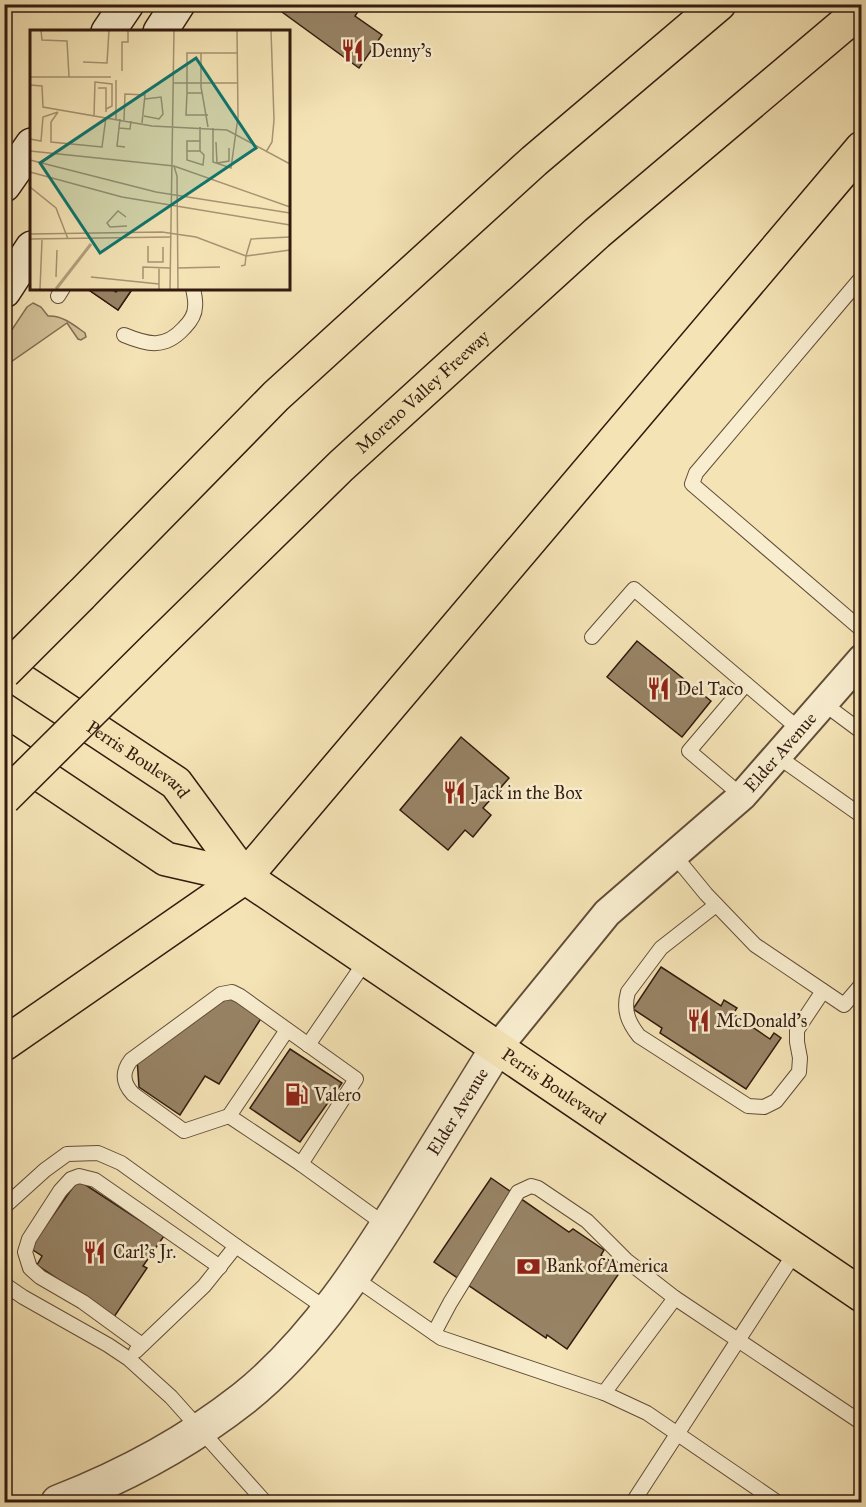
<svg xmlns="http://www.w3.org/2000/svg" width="866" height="1507" viewBox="0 0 866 1507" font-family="'IM FELL Great Primer',serif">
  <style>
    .green { fill: #d3c199; stroke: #836e54; stroke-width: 1.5 }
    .building { fill: #978365; stroke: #331b0f; stroke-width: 1.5 }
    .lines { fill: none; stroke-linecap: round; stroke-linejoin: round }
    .service-casing { stroke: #634d38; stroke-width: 16 }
    .minor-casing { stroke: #634d38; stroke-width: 32 }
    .tertiary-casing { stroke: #634d38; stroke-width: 36 }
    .secondary-casing { stroke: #331b0f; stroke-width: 36 }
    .primary-casing { stroke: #331b0f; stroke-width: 36 }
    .motorway-casing { stroke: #331b0f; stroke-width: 36 }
    .service { stroke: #f8edcf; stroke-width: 14 }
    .minor { stroke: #f8edcf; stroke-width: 28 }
    .tertiary { stroke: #f8edcf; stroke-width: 33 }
    .secondary { stroke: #f8edcf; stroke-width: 33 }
    .primary { stroke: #f4e3b5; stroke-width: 33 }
    .motorway { stroke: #f4e3b5; stroke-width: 33 }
    .motorway-bridge-casing { stroke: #331b0f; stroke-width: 36; stroke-linecap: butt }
    .motorway-bridge { stroke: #f4e3b5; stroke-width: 33 }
    .labels { text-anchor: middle; stroke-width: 5; stroke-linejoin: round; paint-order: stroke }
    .poi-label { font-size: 18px; fill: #331b0f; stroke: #f8edcf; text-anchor: start }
    .street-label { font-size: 18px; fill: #331b0f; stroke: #f8edcf }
    .inset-river { fill: none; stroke: #b29f7d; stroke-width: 3 }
    .inset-road { fill: none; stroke: #a79373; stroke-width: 1.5 }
    .view { fill: #0f766e; fill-opacity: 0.15; stroke: #0f766e; stroke-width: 3 }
    .inset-edge { fill: none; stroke: #331b0f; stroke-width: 3 }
  </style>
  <rect width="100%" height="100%" fill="#f4e3b5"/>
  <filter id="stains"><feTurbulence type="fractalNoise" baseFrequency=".00333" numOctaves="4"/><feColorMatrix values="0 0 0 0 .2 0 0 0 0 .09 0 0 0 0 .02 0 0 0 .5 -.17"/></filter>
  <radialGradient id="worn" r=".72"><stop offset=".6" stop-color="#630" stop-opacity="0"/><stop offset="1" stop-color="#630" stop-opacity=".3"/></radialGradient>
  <path class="green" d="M 33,303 L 41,307 L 48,316 C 62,315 74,325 85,333 L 86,337 L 81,340 L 78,339 L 67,323 L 5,366 L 5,340 L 27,307 Z"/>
  <g class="building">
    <polygon points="271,4 363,4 355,16 382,35 359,68"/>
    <polygon points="86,288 133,288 118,310"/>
    <polygon points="86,288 110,288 116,292 119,288 133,288 118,310"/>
    <polygon points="637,641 711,701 682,737 607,677"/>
    <polygon points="461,737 509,778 483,808 491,815 473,837 465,830 448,850 400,810"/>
    <polygon points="661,967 721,1006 724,1000 737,1008 733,1014 770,1039 774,1033 781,1038 746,1089 660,1033 662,1028 633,1009"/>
    <polygon points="227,994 262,1017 219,1084 205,1076 180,1115 139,1087 137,1058"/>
    <polygon points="290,1049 342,1083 300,1142 250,1108"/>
    <polygon points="491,1178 569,1232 573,1229 604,1250 601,1255 622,1269 567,1349 547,1335 546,1338 434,1262"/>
    <polygon points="78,1180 164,1236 143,1266 147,1268 114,1317 37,1265 42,1256 30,1248"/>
  </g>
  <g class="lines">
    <defs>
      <g id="service">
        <polyline points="862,277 696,473 692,484 862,630"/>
        <polyline points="58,296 63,288"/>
        <path d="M 124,335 C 148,345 165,349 184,328 C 190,322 195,315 195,307 C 196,301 194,294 193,288"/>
        <polyline points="592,637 634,589 799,729"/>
        <polyline points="823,703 862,732"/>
        <polyline points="777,756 862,816"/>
        <polyline points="742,796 689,751 746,684"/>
        <polyline points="674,855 706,894 755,945 844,1005 862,984"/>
        <path d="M 716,905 L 661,948 L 628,992 C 623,1010 628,1022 639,1036 L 748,1106 L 764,1107 L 776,1101 L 799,1072 L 800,1058 L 797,1042 L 797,1030 L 823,991"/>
        <polyline points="287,1030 229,1116 301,1164"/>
        <polyline points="308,1045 367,959"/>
        <path d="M 229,1116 L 184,1131 L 133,1094 C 122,1082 122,1072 131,1060 L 221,994 L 232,992 L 240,996 L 356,1079 L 301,1164 L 387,1226"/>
        <polyline points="4,1207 45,1170 67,1154 98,1153 121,1163 236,1246 328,1310"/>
        <polyline points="353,1277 441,1338 604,1393 647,1413 777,1502"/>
        <polyline points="4,1284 23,1297 108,1345 129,1359 171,1397 265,1502"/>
        <polyline points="434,1333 450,1303 518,1192 531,1186 538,1188 587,1221 626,1260 675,1298"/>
        <polyline points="142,1345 83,1302 40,1277 30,1268 25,1252 29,1239 60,1191 71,1179 79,1176 95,1180 220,1267"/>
        <polyline points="136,1351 204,1286 236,1246"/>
        <polyline points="604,1393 675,1298 862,1423"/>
        <polyline points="633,1502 796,1251"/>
      </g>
      <g id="minor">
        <path id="s1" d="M 497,1048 L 607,913 L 742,796 L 862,659"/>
      </g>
      <g id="tertiary">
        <path id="s2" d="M 58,1502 C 125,1476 188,1442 244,1398 C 315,1341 366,1260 413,1184 C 441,1139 469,1093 497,1048"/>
      </g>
      <g id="secondary">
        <polyline points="108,32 127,4"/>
        <polyline points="160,32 178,4"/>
        <polyline points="4,185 32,145"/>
        <polyline points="4,291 32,248"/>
      </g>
      <g id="primary">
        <path id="s3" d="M 4,669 L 176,783 L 245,877 L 862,1295"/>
        <polyline points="4,750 166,859 245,877"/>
      </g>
      <g id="motorway">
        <polyline points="81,595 276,396 534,161 719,4"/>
        <path id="s4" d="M 156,647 L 341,466 L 597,233 L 862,9"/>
        <polyline points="4,1044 245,877 862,148"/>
      </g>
    </defs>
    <use href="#service" class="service-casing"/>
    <use href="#minor" class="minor-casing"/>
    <use href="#tertiary" class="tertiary-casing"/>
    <use href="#secondary" class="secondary-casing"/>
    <use href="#primary" class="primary-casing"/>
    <use href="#motorway" class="motorway-casing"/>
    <use href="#service" class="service"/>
    <use href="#minor" class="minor"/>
    <use href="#tertiary" class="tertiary"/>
    <use href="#secondary" class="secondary"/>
    <use href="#primary" class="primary"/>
    <use href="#motorway" class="motorway"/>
    <defs>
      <g id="motorway-bridge">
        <polyline points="4,672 81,595"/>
        <polyline points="4,798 156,647"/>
      </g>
    </defs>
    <use href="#motorway-bridge" class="motorway-bridge-casing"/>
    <use href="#motorway-bridge" class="motorway-bridge"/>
  </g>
  <defs>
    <symbol id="restaurant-bare" viewBox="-9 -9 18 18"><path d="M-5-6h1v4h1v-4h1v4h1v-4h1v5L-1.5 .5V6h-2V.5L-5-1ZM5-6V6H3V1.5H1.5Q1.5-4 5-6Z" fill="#8f2418" stroke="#f8edcf" stroke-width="2.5" paint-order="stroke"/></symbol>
    <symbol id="fuel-bare" viewBox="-9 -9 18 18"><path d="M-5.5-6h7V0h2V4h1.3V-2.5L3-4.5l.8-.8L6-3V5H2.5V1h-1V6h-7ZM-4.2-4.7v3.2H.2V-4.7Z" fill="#8f2418" stroke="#f8edcf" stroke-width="2.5" paint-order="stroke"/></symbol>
    <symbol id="bank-bare" viewBox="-9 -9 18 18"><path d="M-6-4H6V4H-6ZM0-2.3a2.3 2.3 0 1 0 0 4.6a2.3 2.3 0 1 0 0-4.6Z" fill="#8f2418" stroke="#f8edcf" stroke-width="2.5" paint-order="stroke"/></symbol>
  </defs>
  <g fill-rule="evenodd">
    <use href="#restaurant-bare" x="336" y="34" width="33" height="33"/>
    <use href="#restaurant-bare" x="642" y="672" width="33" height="33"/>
    <use href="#restaurant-bare" x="438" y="776" width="33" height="33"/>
    <use href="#restaurant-bare" x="682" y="1004" width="33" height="33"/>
    <use href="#fuel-bare" x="280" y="1078" width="33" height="33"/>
    <use href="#restaurant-bare" x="78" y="1236" width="33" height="33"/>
    <use href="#bank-bare" x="512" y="1250" width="33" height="33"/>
  </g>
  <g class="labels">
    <g class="poi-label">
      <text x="371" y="57">Denny's</text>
      <text x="677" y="695">Del Taco</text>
      <text x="473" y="799">Jack in the Box</text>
      <text x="716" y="1027">McDonald's</text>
      <text x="314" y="1101">Valero</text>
      <text x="113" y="1258">Carl's Jr.</text>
      <text x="546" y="1272">Bank of America</text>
    </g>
    <g class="street-label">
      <text dy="6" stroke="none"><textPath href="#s4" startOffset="369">Moreno Valley Freeway</textPath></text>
      <text dy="6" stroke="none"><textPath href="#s1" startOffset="411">Elder Avenue</textPath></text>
      <text dy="6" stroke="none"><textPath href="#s3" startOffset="162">Perris Boulevard</textPath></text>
      <text dy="6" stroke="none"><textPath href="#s3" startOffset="696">Perris Boulevard</textPath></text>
      <text dy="6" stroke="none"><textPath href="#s2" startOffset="573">Elder Avenue</textPath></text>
    </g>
  </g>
  <g transform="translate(30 30)">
    <rect width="260" height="260" fill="#f4e3b5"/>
    <path class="inset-river" d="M 26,259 L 61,214"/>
    <path class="inset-road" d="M 11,0 L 12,10 L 37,11 L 39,47M 171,23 L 171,57 L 178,97M 53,32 L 77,33 L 79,0M 92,41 L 92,12 L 98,12 L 98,0M 0,47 L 81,47M 144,53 L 208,53M 0,55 L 12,56 L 13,77 L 122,96 L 197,100 L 260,134M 68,58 L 76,58 L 76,82M 157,63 L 156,85 L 178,85M 172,63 L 157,63 L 157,23 L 207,23M 28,82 L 21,92 L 21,112 L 72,117 L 76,87M 64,86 L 65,52 L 82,54 L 82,76 L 76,79M 114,86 L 129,89 L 133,84 L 131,67 L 115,69M 86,89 L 86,50M 90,89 L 87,116 L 95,117M 94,90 L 95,64 L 115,65 L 112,93M 89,98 L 100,99 L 101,91M 183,98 L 183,132 L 201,138 L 208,87 L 207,0M 0,109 L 11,111 L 13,87 L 28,82M 186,112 L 187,133 L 199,131 L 199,118M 0,121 L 144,136 L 260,177M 157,121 L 170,121 L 170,111M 170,121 L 174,125 L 173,135 L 157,130 L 157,111 L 170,111 L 170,97M 236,122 L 242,112 L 244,90 L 241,0M 0,130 L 126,162 L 260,183M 144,136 L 147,146 L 148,259M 0,142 L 92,167 L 260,195M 0,157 L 26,178 L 38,209M 96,187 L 88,181 L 77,193 L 80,197 L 97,196M 0,204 L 132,202 L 166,207 L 216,226M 0,209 L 140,207M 118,216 L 118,232 L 133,232 L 133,217M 216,226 L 221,209 L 260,207M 211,236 L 215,235 L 216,226 L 260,220M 129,238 L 129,259M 147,238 L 190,237M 26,247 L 27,220M 61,247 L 129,254M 113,249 L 113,237 L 140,238M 10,259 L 12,210M 140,259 L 144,0"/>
    <path class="view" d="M 166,28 L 226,118 L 70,223 L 10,133 Z"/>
    <rect width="260" height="260" class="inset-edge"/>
  </g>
  <rect width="866" height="1507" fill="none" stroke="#f4e3b5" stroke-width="24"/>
  <rect x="6" y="6" width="854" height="1495" fill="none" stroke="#331b0f" stroke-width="3"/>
  <rect x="12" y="12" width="842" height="1483" fill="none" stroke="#331b0f" stroke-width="1.5"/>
  <rect width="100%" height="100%" filter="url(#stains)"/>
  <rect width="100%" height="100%" fill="url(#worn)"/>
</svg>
